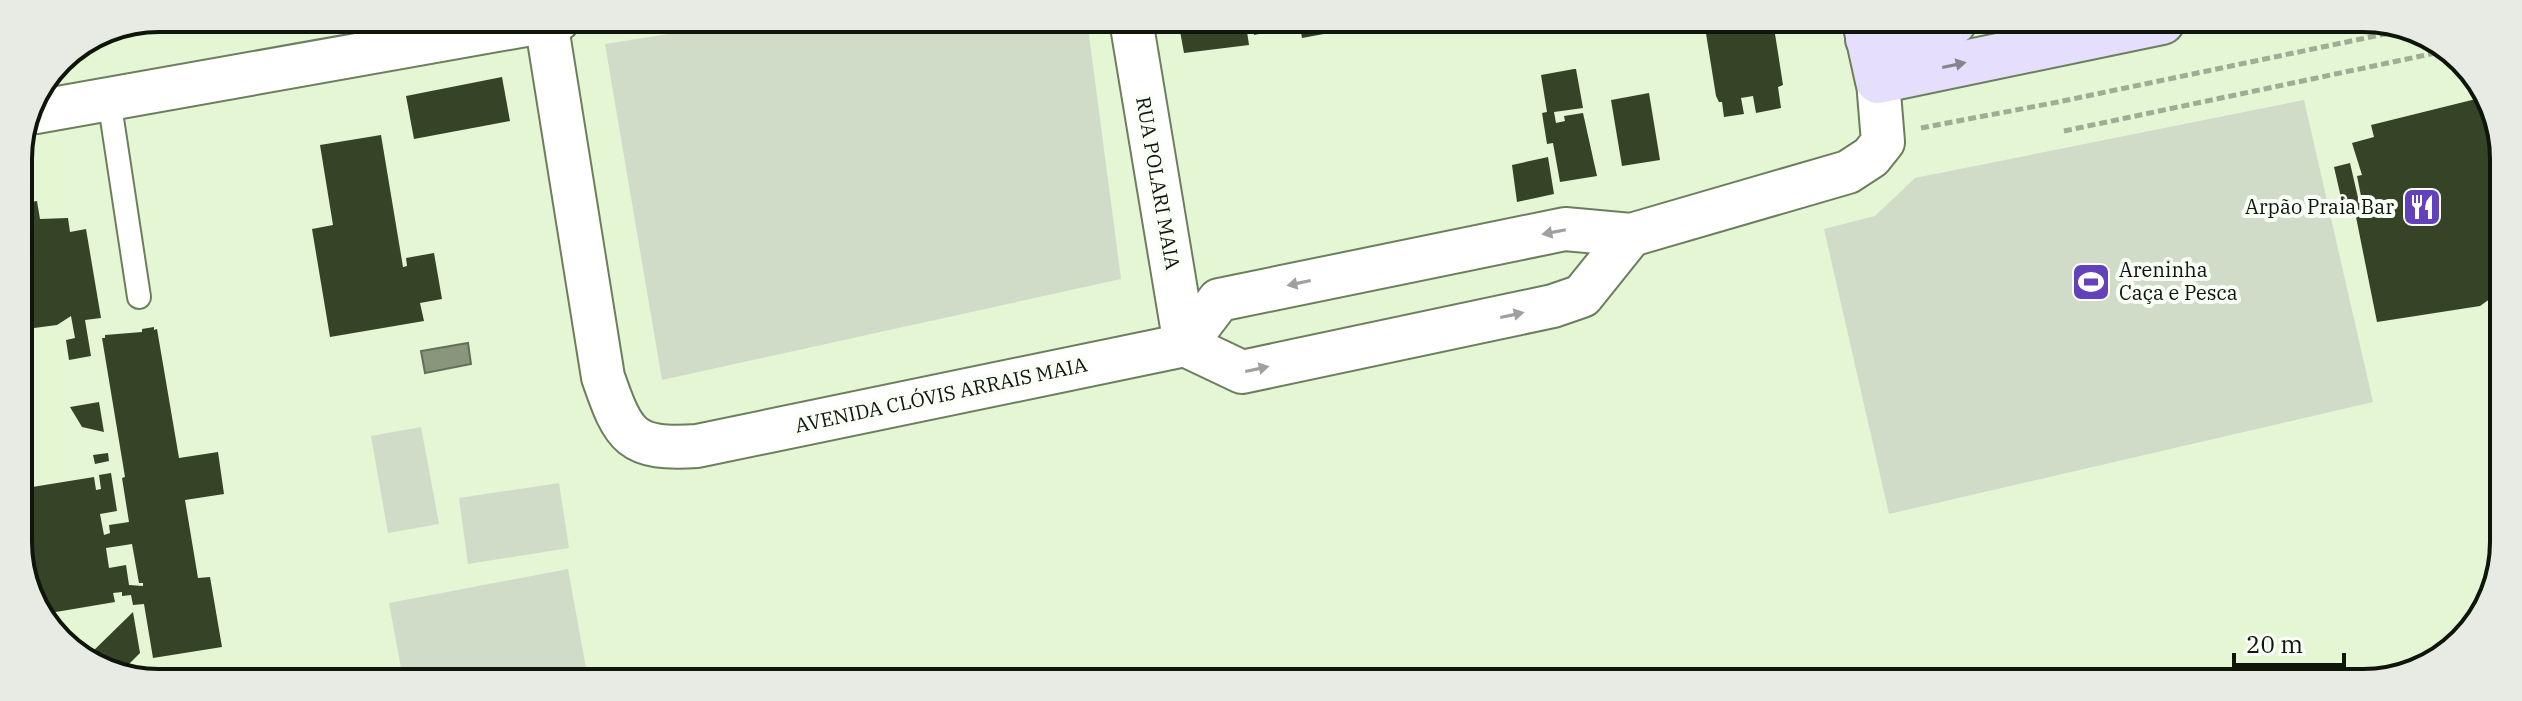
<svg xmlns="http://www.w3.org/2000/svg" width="2522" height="701" viewBox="0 0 2522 701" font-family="'IBM Plex Serif',serif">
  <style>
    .green { fill: #d0dcc7 }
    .water { fill: #88967c; stroke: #646f5a; stroke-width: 2 }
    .building { fill: #354327; fill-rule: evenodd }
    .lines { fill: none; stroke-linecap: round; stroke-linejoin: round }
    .lane-casing { stroke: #6d7e5f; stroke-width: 26 }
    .street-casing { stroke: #6d7e5f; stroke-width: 46 }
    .secondary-casing { stroke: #6d7e5f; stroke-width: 48 }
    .path { stroke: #9fad92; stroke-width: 5; stroke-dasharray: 8 4; stroke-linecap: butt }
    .lane { stroke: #fff; stroke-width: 22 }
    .street { stroke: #fff; stroke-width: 42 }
    .secondary { stroke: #e5dffd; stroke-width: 44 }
    .oneway { fill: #85848f }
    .oneway2 { fill: #9fa19d }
    .labels { text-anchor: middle; stroke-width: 8; stroke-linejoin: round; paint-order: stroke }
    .street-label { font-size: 20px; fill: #0f1509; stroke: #fafef7 }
    .poi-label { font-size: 20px; fill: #0f1509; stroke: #fafef7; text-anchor: end }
    .rim { fill: none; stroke: #0f1509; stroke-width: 4 }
  </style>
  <rect width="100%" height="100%" fill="#e4f6d4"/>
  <g class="green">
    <polygon points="159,18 241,18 99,33 106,29"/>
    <polygon points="764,19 1087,20 1121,279 662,380 605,44"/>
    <polygon points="2304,100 2373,402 1889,514 1824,229 1875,216 1915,178"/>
    <polygon points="421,427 439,524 388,533 371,436"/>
    <polygon points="559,483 569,548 468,564 459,498"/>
    <polygon points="568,569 588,679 403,679 389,603"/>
  </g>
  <polygon class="water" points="468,343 471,364 425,373 421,351"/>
  <g class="building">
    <polygon points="1178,20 1273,20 1275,31 1254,35 1252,24 1246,25 1249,45 1184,53"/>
    <polygon points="1299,20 1356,21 1357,22 1350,23 1351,29 1302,38"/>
    <polygon points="1704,21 1773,21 1783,85 1778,87 1781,108 1756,113 1753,96 1741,98 1744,114 1724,117 1722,102 1719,102 1716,96"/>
    <polygon points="1574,69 1576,69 1583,108 1554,112 1556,123 1565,121 1564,116 1583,113 1597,176 1560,182 1553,143 1547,144 1542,113 1547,112 1541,75"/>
    <polygon points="502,77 510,121 414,139 406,96"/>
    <polygon points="1649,93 1660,160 1622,166 1611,100"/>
    <polygon points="2484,97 2501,135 2501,291 2480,306 2377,322 2355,212 2345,215 2334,167 2350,163 2359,202 2362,201 2357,176 2362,175 2352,143 2374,137 2371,125"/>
    <polygon points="381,135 403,267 407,266 406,258 434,253 442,299 420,303 424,321 330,337 312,229 333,225 320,145"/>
    <polygon points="1548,157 1554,194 1517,202 1512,165"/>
    <polygon points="37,201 40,219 68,218 70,232 86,229 101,318 85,320 91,356 69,360 66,340 75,338 71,316 57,325 34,328 27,328 27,324 19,325 19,204"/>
    <path d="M 154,327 L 154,330 L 157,329 L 179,458 L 218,452 L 224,494 L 185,500 L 198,578 L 210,577 L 222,647 L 153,658 L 144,604 L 133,605 L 131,595 L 122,596 L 122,592 L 113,593 L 115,602 L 44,614 L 21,570 L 20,489 L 94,477 L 96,490 L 101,489 L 99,475 L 111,473 L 117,511 L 100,514 L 104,535 L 110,533 L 109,525 L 129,522 L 122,478 L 125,477 L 102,338 L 105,338 L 105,335 L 142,332 L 142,329 ZM 132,544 L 139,583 L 143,583 L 143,586 L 129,585 L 126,565 L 109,568 L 106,548 Z"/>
    <polygon points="24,373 26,383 28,382 33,409 20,411 20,374"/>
    <polygon points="99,402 104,432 82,427 70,407"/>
    <polygon points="108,453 109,461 95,464 93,455"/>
    <polygon points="133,612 140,653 118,675 87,657"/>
  </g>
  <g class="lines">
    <defs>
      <polyline id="lane" points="109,99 139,297"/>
      <g id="street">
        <polyline points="1131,20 1185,345"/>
        <path d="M 546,21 L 603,377 C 624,438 631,450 697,446 L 1185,345 L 1242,372 L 1553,306 L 1582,296 L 1631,235"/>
        <polyline points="36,112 559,19"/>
        <polyline points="1185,345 1219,300 1565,229 1631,235 1848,172 1871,157 1883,142 1878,81"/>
      </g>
      <g id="secondary">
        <polyline points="1865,22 1878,81 2162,22"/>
        <polyline points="1868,39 1954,22"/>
      </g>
    </defs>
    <use href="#lane" class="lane-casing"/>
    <use href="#street" class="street-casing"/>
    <use href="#secondary" class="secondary-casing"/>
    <g class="path">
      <polyline points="1921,128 2058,102 2409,29"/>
      <polyline points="2064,131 2445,51"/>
    </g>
    <use href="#lane" class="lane"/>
    <use href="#street" class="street"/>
    <use href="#secondary" class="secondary"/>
  </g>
  <defs><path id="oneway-solid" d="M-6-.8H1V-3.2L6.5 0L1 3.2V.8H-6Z" transform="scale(2)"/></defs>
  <use class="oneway" href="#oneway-solid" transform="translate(1954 65) rotate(-12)"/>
  <g class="oneway2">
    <use href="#oneway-solid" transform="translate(1554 232) rotate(169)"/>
    <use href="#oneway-solid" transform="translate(1299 283) rotate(168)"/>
    <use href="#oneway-solid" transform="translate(1512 315) rotate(-12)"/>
    <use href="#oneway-solid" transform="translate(1257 369) rotate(-12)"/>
  </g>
  <defs>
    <symbol id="restaurant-square" viewBox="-11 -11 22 22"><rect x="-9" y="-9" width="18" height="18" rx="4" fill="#6341ba" stroke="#fafef7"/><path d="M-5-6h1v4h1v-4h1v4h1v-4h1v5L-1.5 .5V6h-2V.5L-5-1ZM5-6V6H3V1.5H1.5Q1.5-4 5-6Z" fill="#fff"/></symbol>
    <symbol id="stadium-square" viewBox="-11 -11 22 22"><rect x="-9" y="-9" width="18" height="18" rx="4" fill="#6341ba" stroke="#fafef7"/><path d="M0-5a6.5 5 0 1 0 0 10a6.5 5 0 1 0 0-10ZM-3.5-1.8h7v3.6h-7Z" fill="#fff"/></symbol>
  </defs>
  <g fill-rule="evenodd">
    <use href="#restaurant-square" x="2400" y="185" width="44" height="44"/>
    <use href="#stadium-square" x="2069" y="260" width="44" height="44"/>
  </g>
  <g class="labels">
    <g class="street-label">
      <text transform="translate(1158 183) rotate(80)" y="7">RUA POLARI MAIA</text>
      <text transform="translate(941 395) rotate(-12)" y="7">AVENIDA CLÓVIS ARRAIS MAIA</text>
    </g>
    <g class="poi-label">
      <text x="2394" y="214">Arpão Praia Bar</text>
      <text x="2119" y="277" text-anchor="start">Areninha<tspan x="2119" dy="23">Caça e Pesca</tspan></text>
    </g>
  </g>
  <path d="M0 0H2522V701H0ZM159 32H2363A127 127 0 0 1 2490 159V542A127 127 0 0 1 2363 669H159A127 127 0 0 1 32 542V159A127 127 0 0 1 159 32Z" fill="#e7ebe4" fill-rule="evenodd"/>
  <path class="rim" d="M159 32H2363A127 127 0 0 1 2490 159V542A127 127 0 0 1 2363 669H159A127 127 0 0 1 32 542V159A127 127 0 0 1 159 32Z"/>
  <path d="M2234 653v12h110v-12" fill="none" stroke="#0f1509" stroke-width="4"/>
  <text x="2246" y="653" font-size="24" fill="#0f1509" stroke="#fafef7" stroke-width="6" paint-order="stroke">20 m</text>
</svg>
